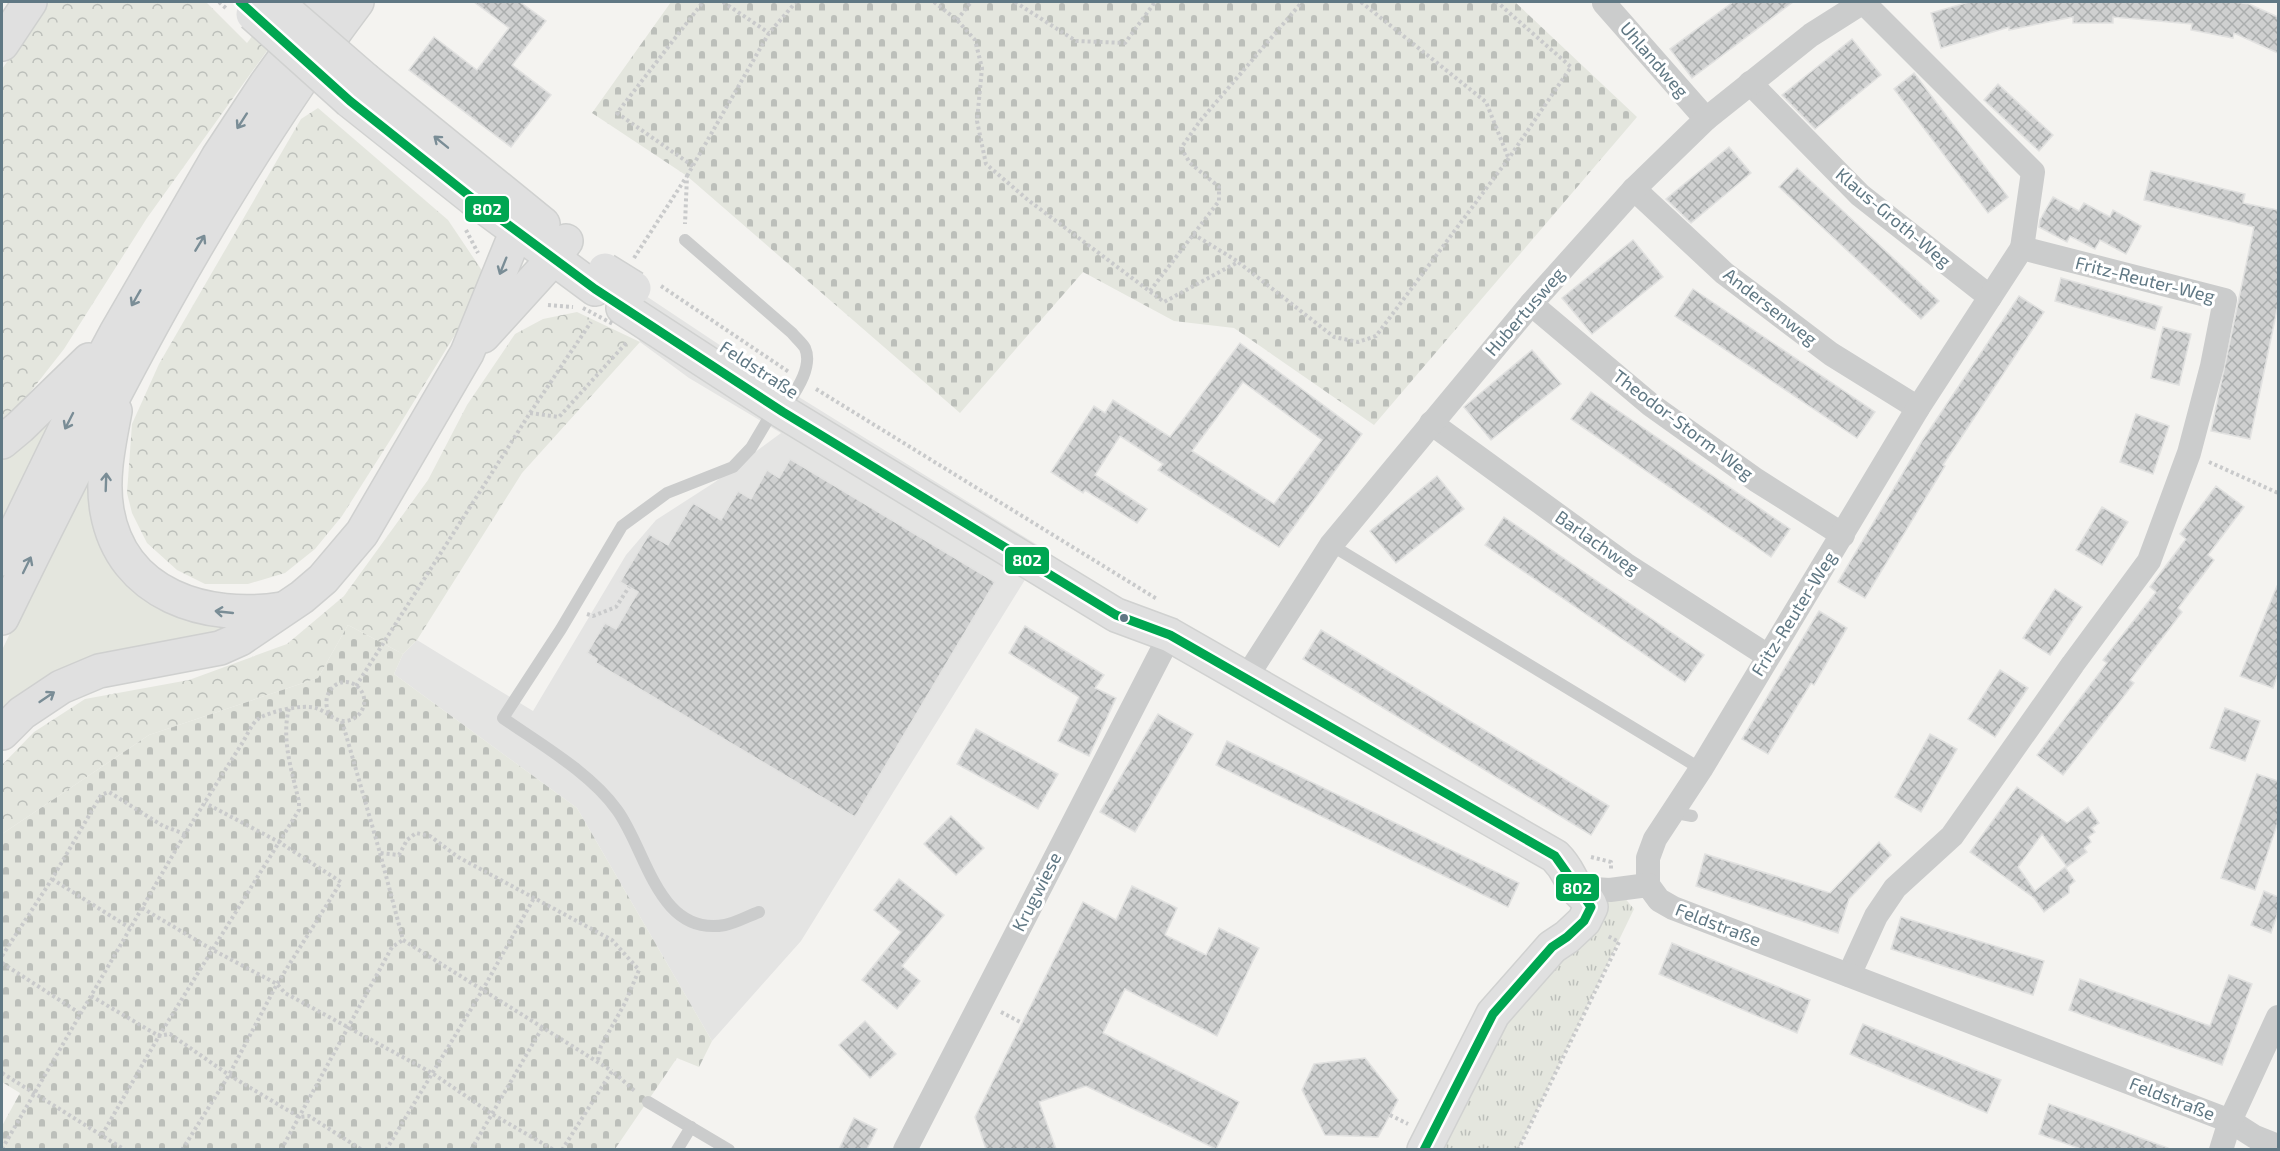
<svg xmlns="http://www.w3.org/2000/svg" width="2280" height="1151" viewBox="0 0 2280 1151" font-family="'Exo 2',sans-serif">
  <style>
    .built { fill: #e4e4e3 }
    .grass { fill: #e4e6de }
    .forest { fill: url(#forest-crowns) }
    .cemetery { fill: url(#cemetery-stones) }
    .park { fill: url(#park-tufts) }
    .building { fill: url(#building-cross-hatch); stroke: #e2e2e1; stroke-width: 1.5; fill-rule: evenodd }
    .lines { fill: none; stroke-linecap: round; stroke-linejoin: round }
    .secondary-casing { stroke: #d0d1d0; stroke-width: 36 }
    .highway-casing { stroke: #cfd0cf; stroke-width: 36 }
    .path { stroke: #c9cacb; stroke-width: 4; stroke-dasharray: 3 3; stroke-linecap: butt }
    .lane { stroke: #cbcccc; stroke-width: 12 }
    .street { stroke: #cbcccc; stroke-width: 24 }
    .secondary { stroke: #e0e0e0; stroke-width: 33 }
    .highway { stroke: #e0e0e0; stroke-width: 33 }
    .secondary-bridge-casing { stroke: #d0d1d0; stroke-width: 36; stroke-linecap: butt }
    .path-bridge { stroke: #c9cacb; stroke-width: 4; stroke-dasharray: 3 3; stroke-linecap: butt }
    .secondary-bridge { stroke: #e0e0e0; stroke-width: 33 }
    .bus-1-casing { stroke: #fff; stroke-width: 14 }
    .bus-1 { stroke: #00a651; stroke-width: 9 }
    .oneway { stroke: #7a8d96 }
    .bus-dot { fill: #607884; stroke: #fff; stroke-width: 2 }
    .labels { text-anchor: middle; stroke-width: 6; stroke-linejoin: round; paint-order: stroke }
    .street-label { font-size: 18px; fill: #607884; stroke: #fff }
    .line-badge { stroke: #fff; stroke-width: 2 }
    .badge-label { font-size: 16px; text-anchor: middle; font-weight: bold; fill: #fff }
  </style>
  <defs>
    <pattern id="forest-crowns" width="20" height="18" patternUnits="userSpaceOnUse" patternTransform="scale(1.5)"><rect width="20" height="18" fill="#e4e6de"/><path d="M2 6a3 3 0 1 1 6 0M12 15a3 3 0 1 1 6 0" fill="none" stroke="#bcbfba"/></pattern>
    <pattern id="cemetery-stones" width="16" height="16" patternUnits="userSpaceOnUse" patternTransform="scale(1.5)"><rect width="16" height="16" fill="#e4e6de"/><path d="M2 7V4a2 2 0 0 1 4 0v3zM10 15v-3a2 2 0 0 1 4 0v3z" fill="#bcbfba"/></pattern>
    <pattern id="park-tufts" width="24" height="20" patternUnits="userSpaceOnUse" patternTransform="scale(1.5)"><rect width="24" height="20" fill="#e4e6de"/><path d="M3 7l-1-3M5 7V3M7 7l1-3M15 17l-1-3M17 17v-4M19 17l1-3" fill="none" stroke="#bcbfba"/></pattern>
    <pattern id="building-cross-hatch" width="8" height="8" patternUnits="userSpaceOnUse" patternTransform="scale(1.5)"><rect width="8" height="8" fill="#cfd0d0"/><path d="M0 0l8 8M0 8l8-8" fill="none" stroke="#abaeae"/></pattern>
  </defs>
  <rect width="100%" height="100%" fill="#f4f3f0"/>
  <polygon class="built" points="634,288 786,389 1044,549 801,941 712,1041 577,808 394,674 403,654 417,640 533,711 626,555 656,520 715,482 781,433 689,378 640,342 623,308"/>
  <g class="grass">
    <polygon points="56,410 2,526 2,457"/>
    <polygon points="95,458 109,546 251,619 2,717 2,650"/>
  </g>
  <g class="forest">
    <polygon points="49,2 206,2 247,43 278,2 302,2 147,218 64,349 24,400 2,422 2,69"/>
    <polygon points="318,108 448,220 485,275 458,330 389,442 342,516 315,549 285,573 248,584 205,584 177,570 147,543 132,513 127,493 132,424 159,364 301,119"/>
    <polygon points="577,312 640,342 522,473 417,640 403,654 348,625 318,678 149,735 2,834 2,765 34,732 85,699 189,680 287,644 344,596 428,480 467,405 515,334 543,319"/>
  </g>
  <g class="cemetery">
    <polygon points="671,2 1515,2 1637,117 1374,425 1234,328 1174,321 1083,272 960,413 687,176 592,113"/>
    <polygon points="348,625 403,654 394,674 577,808 712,1041 699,1067 677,1058 615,1149 2,1149 2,1126 20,1093 2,1082 2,834 149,735 318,678"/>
  </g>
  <polygon class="park" points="1623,896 1634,909 1518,1149 1424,1150 1493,1014 1591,907"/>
  <g class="building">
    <polygon points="474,2 520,2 546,21 512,65 551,95 511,147 409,70 434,37 477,70 509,28"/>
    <polygon points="1733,2 1793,2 1692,78 1670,49"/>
    <polygon points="1969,2 2236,2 2249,4 2278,17 2278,53 2234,33 2233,38 2191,30 2192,24 2113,17 2113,23 2073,23 2073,17 2009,30 2009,27 1941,48 1931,13"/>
    <polygon points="1852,39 1881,75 1815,129 1782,95"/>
    <polygon points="1914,73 2008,197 1988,213 1894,89"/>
    <polygon points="1998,84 2053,135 2039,151 1984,100"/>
    <polygon points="1729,147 1751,173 1691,223 1666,199"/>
    <polygon points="1797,168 1939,301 1921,319 1779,187"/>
    <polygon points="2151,171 2245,194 2243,203 2278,210 2278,305 2250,439 2211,431 2254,227 2144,200"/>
    <polygon points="2053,197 2079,211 2084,203 2110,217 2113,210 2141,226 2126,254 2100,240 2095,249 2070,236 2067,242 2039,227 2040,220"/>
    <polygon points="1633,240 1663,277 1592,334 1562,298"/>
    <polygon points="2061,278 2162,307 2155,330 2055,301"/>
    <polygon points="1693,289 1875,412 1857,438 1675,316"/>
    <polygon points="2019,296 2044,312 1943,465 1945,466 1865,598 1838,582 1922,441"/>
    <polygon points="2163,327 2191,334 2179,385 2151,378"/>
    <path d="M 1240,343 L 1362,434 L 1279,547 L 1158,470 L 1163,464 L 1120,436 L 1095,475 L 1147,509 L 1137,523 L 1085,490 L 1083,493 L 1051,472 L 1094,406 L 1105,413 L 1113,400 L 1170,437 ZM 1243,382 L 1322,440 L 1274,504 L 1192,451 Z"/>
    <polygon points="1532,350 1561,384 1491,440 1464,407"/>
    <polygon points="1591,392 1790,529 1771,557 1571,419"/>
    <polygon points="2136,414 2169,426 2153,474 2120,462"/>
    <polygon points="790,459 995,582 855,817 596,663 597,659 587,653 605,623 616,629 638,592 620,582 649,534 668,545 693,503 721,520 738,491 751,499 767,470 779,478"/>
    <polygon points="1437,476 1464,509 1396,563 1370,531"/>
    <polygon points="2216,486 2244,507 2208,555 2214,560 2178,608 2182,612 2130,680 2134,683 2063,775 2037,755 2107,663 2103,660 2156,592 2150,587 2186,539 2180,534"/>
    <polygon points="2102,507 2128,522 2102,565 2076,550"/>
    <polygon points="1504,517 1704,655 1685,682 1485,545"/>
    <polygon points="2277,586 2278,586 2278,673 2273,688 2240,676"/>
    <polygon points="2055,589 2082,607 2050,655 2023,638"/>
    <polygon points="1819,611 1847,628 1814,685 1811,683 1768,754 1742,739"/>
    <polygon points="1025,626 1104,675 1095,688 1116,698 1089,756 1058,741 1079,697 1009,653"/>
    <polygon points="1321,630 1609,806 1591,835 1303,659"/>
    <polygon points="2000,670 2028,688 1995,737 1968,719"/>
    <polygon points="2225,708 2260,721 2245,761 2210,748"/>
    <polygon points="1158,714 1193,734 1135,832 1100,812"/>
    <polygon points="976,729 1058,774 1038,809 957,764"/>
    <polygon points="1930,734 1957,749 1921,812 1895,797"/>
    <polygon points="1227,741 1519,883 1508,907 1216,765"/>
    <polygon points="2257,774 2278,781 2278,822 2255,890 2221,878"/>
    <polygon points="2017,787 2067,823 2088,807 2099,823 2092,828 2095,832 2088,837 2091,842 2084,848 2087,852 2067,867 2042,834 2018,867 2035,891 2065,867 2075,881 2069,886 2069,893 2044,912 2034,898 1970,852"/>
    <polygon points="951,816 984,848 956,875 924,844"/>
    <polygon points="1879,842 1891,855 1849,899 1838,933 1696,886 1705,854 1830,893"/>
    <polygon points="899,879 944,915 902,966 920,981 897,1009 862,980 901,932 874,910"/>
    <polygon points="1132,886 1177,908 1165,935 1206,955 1219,928 1259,948 1217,1036 1125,989 1103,1033 1239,1102 1216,1149 1086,1086 1039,1102 1056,1149 986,1149 975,1117 1083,902 1116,920"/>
    <polygon points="2264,891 2278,897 2278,912 2271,933 2251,925"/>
    <polygon points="1901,917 2044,961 2033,995 1891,949"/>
    <polygon points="1672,943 1810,1000 1797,1033 1659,974"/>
    <polygon points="2229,975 2252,984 2222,1065 2069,1010 2080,979 2210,1026"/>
    <polygon points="865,1021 896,1054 870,1078 839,1045"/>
    <polygon points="1863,1024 2001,1080 1987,1113 1850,1054"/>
    <polygon points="1365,1058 1398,1100 1378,1137 1325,1135 1302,1090 1314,1064"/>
    <polygon points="2049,1104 2168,1148 2168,1149 2081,1149 2039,1134"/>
    <polygon points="854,1118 877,1129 867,1149 839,1149"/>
  </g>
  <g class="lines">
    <defs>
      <g id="secondary">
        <polyline points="366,80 543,224"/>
        <polyline points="350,101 472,198 595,289"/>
        <path d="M 623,308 L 783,412 L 1116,615 L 1170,635 L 1555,856 C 1567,868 1567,873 1575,886 C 1580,894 1588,897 1591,907 L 1584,921 L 1567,937 L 1552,947 L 1493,1014 L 1424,1150"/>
      </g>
      <g id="highway">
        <polyline points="2,44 30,2"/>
        <polyline points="483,336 553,259 566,241"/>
        <path d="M 115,411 C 109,443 101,478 107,511 C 122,596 207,621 282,609"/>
        <polyline points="2,442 20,427 89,360"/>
        <polyline points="2,559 71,417 116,333 218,157 266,84 325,2"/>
        <path d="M 2,618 C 106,405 214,192 357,2"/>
        <polyline points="2,733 22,713 61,687 99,671 220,648 240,639 302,597 323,579 362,533 467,353 511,245 531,215"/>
      </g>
    </defs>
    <use href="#secondary" class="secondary-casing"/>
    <use href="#highway" class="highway-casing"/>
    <g class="path">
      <polyline points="219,2 227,9"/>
      <polyline points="723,2 769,33"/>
      <polyline points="934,2 957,20 975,40 982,68 977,121 986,164 1028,200 1164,302 1238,262 1334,337 1358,342 1376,336 1509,158 1571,67 1497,2"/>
      <polyline points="1015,2 1076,41 1125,43 1155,2"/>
      <polyline points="1229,2 1230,2"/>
      <polyline points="1361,2 1486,102 1508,157"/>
      <polyline points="957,20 971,2"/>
      <polyline points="693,166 617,113 703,2"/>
      <polyline points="687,176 769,33 796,2"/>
      <polyline points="466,230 478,253"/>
      <polyline points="1193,234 1237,261"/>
      <polyline points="634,258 687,176 685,224"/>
      <polyline points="661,286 789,372"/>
      <polyline points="1150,291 1219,201 1219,187 1190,163 1181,148 1200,121 1302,2"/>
      <polyline points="548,305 573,307"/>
      <polyline points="816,389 1157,599"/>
      <polyline points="530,413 559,417 627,342"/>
      <polyline points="2209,462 2278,493"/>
      <polyline points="587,614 593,616 616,607 629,587"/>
      <polyline points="356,686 530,413 591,322"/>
      <polyline points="342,721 380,853 399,855 407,840 416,833 430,836 458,857 612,940 639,970 625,1003 601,1046 598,1060"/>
      <polyline points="380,853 403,940 612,1071"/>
      <polyline points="1591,857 1611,862 1611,870"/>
      <polyline points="52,879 130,928"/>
      <polyline points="142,908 213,950 277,984 285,993 432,1073 492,1114 554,1150"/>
      <path d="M 2,956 L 52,879 L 101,795 L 109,792 L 163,826 L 185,834 C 203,805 222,775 241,745 C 246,738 251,724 258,719 C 270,711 303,704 316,708 C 326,711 334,721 344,721 C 361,721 371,701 359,688 C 342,671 317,693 330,715"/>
      <polyline points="2,963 81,1014"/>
      <polyline points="91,996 159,1036 170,1034 229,1075 299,1117 309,1116 362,1150"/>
      <polyline points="1001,1012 1022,1023"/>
      <polyline points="2,1073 125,1150"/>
      <polyline points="1390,1115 1408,1124"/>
      <path d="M 102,1135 L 159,1036 L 299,810 L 299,802 C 292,771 281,740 289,708"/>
      <polyline points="2,1149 185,834"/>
      <polyline points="182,1150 229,1075 277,984 341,882 279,842 205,803"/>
      <polyline points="281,1150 392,947 403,940"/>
      <polyline points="386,1150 482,991 534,898"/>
      <polyline points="471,1150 542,1028"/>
      <polyline points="562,1150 612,1071 636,1092"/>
      <polyline points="1518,1150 1619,942 1606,935"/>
    </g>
    <g class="lane">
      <path d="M 685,240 L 792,333 C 796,338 802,343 805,348 C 814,368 793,395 783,411"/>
      <polyline points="1331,545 1701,769"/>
      <polyline points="1671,812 1692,816"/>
      <path d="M 759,912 C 748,916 736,923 725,925 C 658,937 647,851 617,810 C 591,773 540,744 503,718 L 561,629 L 622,526 L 667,493 L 733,467 L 751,448 L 786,389"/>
      <polyline points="648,1102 729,1150"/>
      <polyline points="677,1150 691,1127"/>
    </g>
    <g class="street">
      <polyline points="1606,2 1604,3 1706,119"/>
      <polyline points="1863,2 2033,172 2022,248"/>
      <polyline points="1750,83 1860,195 1990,297"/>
      <polyline points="1634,189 1724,273 1831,354 1918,408"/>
      <polyline points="1531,304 1651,405 1756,480 1843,535"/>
      <polyline points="1431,423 1625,564 1768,656"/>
      <polyline points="1246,678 1331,545 1531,304 1634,189 1706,119 1811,35 1863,2"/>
      <polyline points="1648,885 1648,858 1655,839 1701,769 1918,408 2022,248 2225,300 2212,366 2189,453 2149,561 2073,664 1952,836 1895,888 1876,916 1849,975"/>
      <polyline points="1576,888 1610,890 1648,885 1659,900 1673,908 2230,1121 2255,1137 2278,1146"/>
      <polyline points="905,1150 1170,635"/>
      <polyline points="2221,1150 2230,1121 2278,1017"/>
    </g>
    <use href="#secondary" class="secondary"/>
    <use href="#highway" class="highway"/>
    <defs>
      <g id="secondary-bridge">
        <polyline points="276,2 366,80"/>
        <polyline points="253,14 350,101"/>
        <polyline points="605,270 634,288"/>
      </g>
    </defs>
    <use href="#secondary-bridge" class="secondary-bridge-casing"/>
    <polyline class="path-bridge" points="583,308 613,324"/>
    <use href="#secondary-bridge" class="secondary-bridge"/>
    <defs>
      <polyline id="bus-1" points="240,2 350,101 472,198 595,289 783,412 1116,615 1170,635 1555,856 1591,907 1584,921 1567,937 1552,947 1493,1014 1424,1150"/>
    </defs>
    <use href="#bus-1" class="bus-1-casing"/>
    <use href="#bus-1" class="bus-1"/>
  </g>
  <defs><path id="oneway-shaft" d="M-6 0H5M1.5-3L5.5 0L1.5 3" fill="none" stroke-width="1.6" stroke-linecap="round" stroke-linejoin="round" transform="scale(1.5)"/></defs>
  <g class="oneway">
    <use href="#oneway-shaft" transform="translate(242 121) rotate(123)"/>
    <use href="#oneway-shaft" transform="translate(441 142) rotate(-141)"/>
    <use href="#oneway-shaft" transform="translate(200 243) rotate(-59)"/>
    <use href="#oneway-shaft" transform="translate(503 266) rotate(112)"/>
    <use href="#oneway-shaft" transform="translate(136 298) rotate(120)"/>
    <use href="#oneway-shaft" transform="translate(69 421) rotate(117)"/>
    <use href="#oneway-shaft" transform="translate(106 482) rotate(-88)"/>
    <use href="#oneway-shaft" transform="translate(27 565) rotate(-64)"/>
    <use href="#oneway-shaft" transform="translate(224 612) rotate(-174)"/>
    <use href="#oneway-shaft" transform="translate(47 697) rotate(-34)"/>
  </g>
  <circle class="bus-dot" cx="1124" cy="618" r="5"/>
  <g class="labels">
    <g class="street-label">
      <text transform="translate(1654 60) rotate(49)" y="6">Uhlandweg</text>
      <text transform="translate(1893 218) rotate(40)" y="6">Klaus-Groth-Weg</text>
      <text transform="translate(2145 280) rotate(14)" y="6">Fritz-Reuter-Weg</text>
      <text transform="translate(1770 307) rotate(38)" y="6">Andersenweg</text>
      <text transform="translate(1525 312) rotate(-49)" y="6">Hubertusweg</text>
      <text transform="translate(759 370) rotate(33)" y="6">Feldstraße</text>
      <text transform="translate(1683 425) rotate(37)" y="6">Theodor-Storm-Weg</text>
      <text transform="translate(1597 543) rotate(35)" y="6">Barlachweg</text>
      <text transform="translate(1794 614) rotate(-58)" y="6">Fritz-Reuter-Weg</text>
      <text transform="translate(1037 892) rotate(-63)" y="6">Krugwiese</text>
      <text transform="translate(1718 925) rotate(21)" y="6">Feldstraße</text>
      <text transform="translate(2172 1099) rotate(21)" y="6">Feldstraße</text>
    </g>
  </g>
  <g class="line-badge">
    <rect x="464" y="195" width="46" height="28" rx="6" fill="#00a651"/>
    <rect x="1004" y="546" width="46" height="29" rx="6" fill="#00a651"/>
    <rect x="1555" y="873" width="45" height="29" rx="6" fill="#00a651"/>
  </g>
  <g class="badge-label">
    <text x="487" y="215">802</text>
    <text x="1027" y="566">802</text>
    <text x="1577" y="894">802</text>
  </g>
  <rect width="2280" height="1151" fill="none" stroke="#607884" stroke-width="6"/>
</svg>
